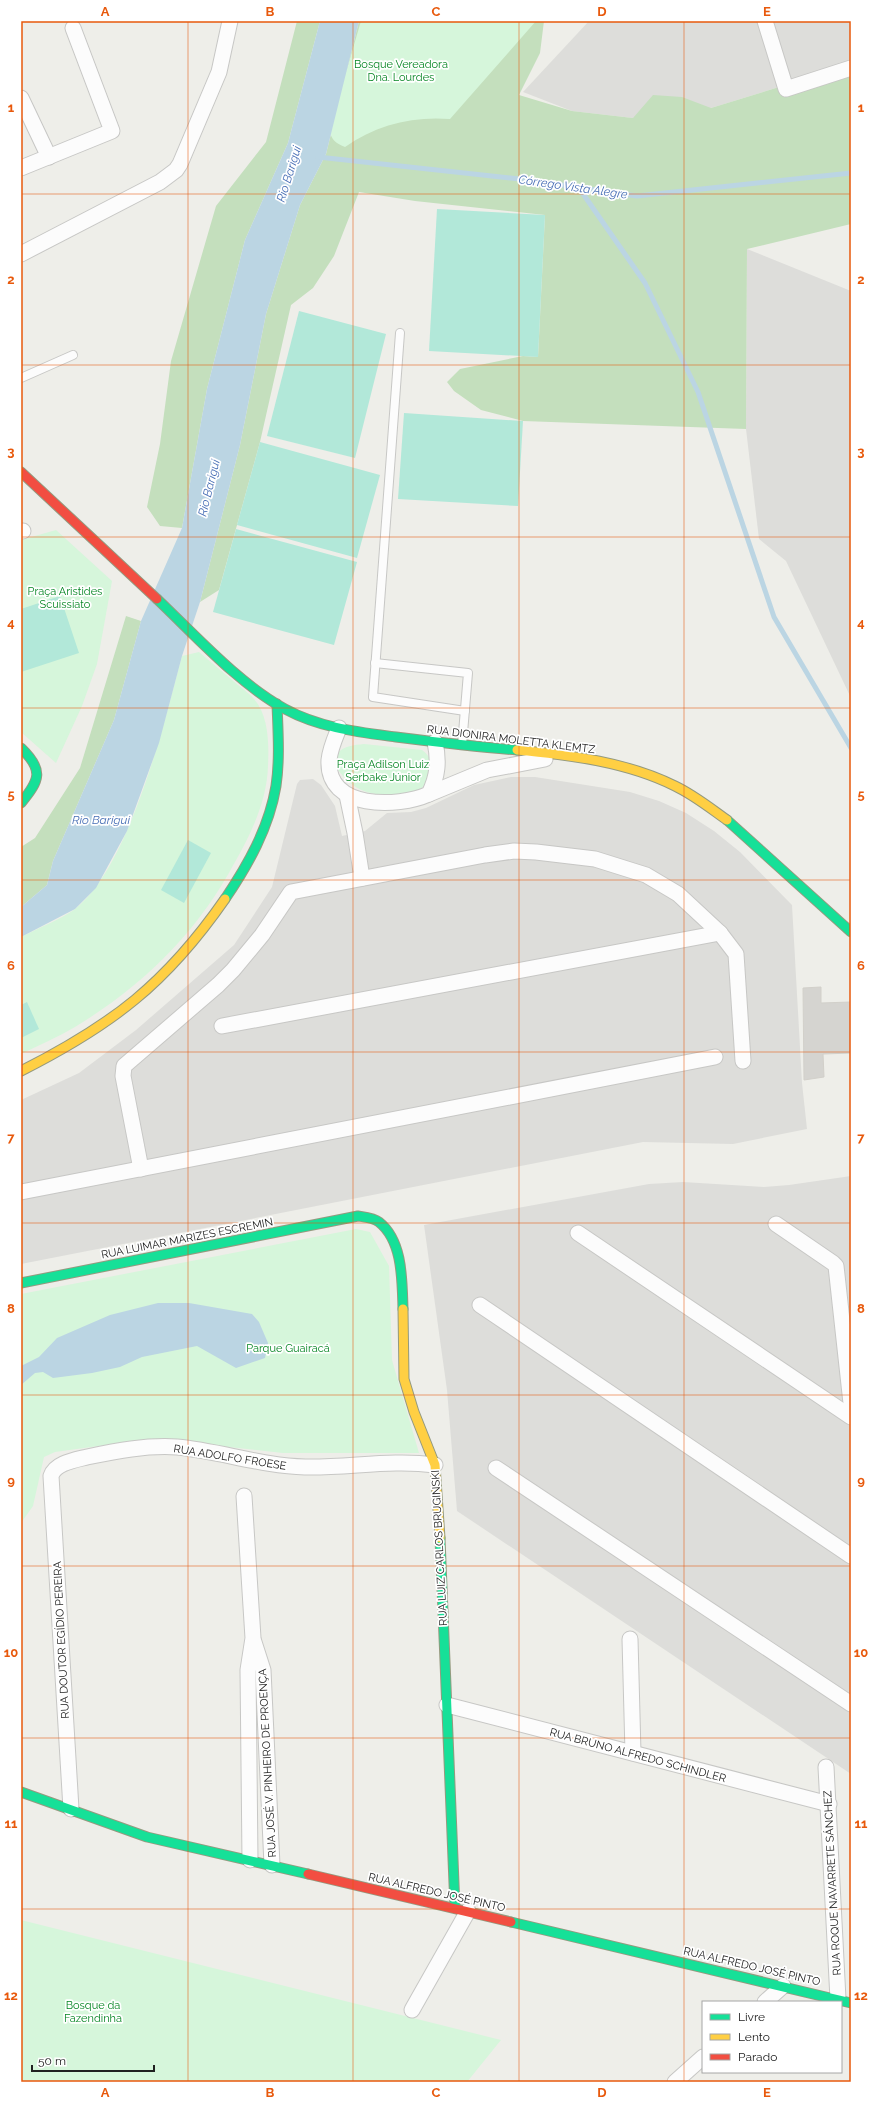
<svg xmlns="http://www.w3.org/2000/svg" width="872" height="2103" viewBox="0 0 872 2103" font-family="Raleway,sans-serif">
  <style>
    .residential { fill: #ddddda }
    .forest { fill: #c4dfbd }
    .park { fill: #d6f6db }
    .pitch { fill: #b2e8d9 }
    .water { fill: #bbd5e3 }
    .lines { fill: none; stroke-linecap: round; stroke-linejoin: round }
    .stream { stroke: #bbd5e3; stroke-width: 5 }
    .building { fill: #d5d4d0; stroke: #d2d0ca }
    .lane-casing { stroke: #c7c7c5; stroke-width: 10 }
    .street-casing { stroke: #c7c7c5; stroke-width: 17 }
    .fast-casing { stroke: #949a7f; stroke-width: 11 }
    .slow-casing { stroke: #949a7f; stroke-width: 11 }
    .jam-casing { stroke: #949a7f; stroke-width: 11 }
    .lane { stroke: #fcfcfc; stroke-width: 8 }
    .street { stroke: #fcfcfc; stroke-width: 15 }
    .fast { stroke: #16e098; stroke-width: 9 }
    .slow { stroke: #ffcf43; stroke-width: 9 }
    .jam { stroke: #f24e42; stroke-width: 9 }
    .grid { fill: none; stroke: #e8590c; stroke-width: 1; stroke-opacity: 0.55 }
    .labels { text-anchor: middle; stroke-width: 3.5; stroke-linejoin: round; paint-order: stroke }
    .park-label { font-size: 11px; fill: #068624; stroke: #fff }
    .street-label { font-size: 11px; fill: #202020; stroke: #fff }
    .water-label { font-size: 12px; font-style: italic; fill: #476eb5; stroke: #fff }
    .neatline { fill: none; stroke: #e8590c; stroke-width: 1.5 }
    .grid-label { font-size: 13px; text-anchor: middle; font-weight: bold; fill: #e8590c }
  </style>
  <rect width="100%" height="100%" fill="#eeeee9"/>
  <g class="residential">
    <polygon points="589,21 851,21 851,65 711,108 633,118 572,111 523,92"/>
    <polygon points="747,249 851,291 851,698 786,561 759,539 746,429"/>
    <polygon points="511,777 535,777 630,792 659,801 686,813 714,831 740,852 792,905 802,1083 807,1129 733,1144 643,1142 21,1264 21,1100 79,1073 136,1030 234,945 272,887 297,784 300,780 313,779 321,785 335,806 342,836 365,831 387,813 411,812 426,808 474,785"/>
    <polygon points="851,1176 851,1774 457,1511 447,1390 424,1225 649,1184 683,1182 764,1187 789,1185"/>
  </g>
  <g class="forest">
    <polygon points="297,21 320,21 288,143 245,240 207,389 182,528 160,526 147,507 160,444 171,361 216,206 266,142"/>
    <polygon points="359,21 544,21 540,53 519,95 572,111 633,118 653,95 682,97 711,108 851,65 851,224 747,249 746,429 523,421 481,410 454,391 447,382 460,369 523,356 538,357 545,215 415,201 359,192 334,256 313,288 291,305 260,442 219,590 200,602 240,445 266,314 300,205 326,154"/>
    <polygon points="126,616 141,621 114,720 53,861 47,885 21,907 21,847 35,838 80,768"/>
  </g>
  <g class="park">
    <path d="M 361,21 L 536,21 L 450,119 C 412,116 376,125 345,147 C 335,143 332,140 329,130 Z"/>
    <polygon points="56,530 112,581 97,664 82,706 56,763 21,732 21,540"/>
    <path d="M 199,652 C 212,663 225,674 238,685 C 243,689 250,694 254,699 C 269,716 269,744 268,766 C 267,800 252,832 235,862 C 197,933 144,985 75,1027 C 58,1037 39,1045 21,1054 L 21,937 C 38,928 60,920 75,909 C 130,866 164,723 182,656 Z"/>
    <path d="M 364,744 L 422,750 C 429,755 432,761 430,769 C 430,772 430,778 428,781 C 418,799 381,797 364,791 C 353,787 345,779 338,770 L 337,753 C 345,746 353,745 364,744 Z"/>
    <polygon points="356,1229 370,1232 389,1266 392,1360 419,1453 283,1453 165,1440 135,1441 55,1452 44,1457 33,1506 21,1523 21,1294"/>
    <polygon points="21,1920 501,2040 467,2082 21,2082"/>
  </g>
  <g class="pitch">
    <polygon points="437,209 545,215 538,357 429,351"/>
    <polygon points="299,311 386,334 355,458 267,436"/>
    <polygon points="404,413 523,421 518,506 398,499"/>
    <polygon points="260,442 380,475 357,558 237,525"/>
    <polygon points="236,529 357,562 334,645 213,612"/>
    <polygon points="60,596 79,653 21,672 21,609"/>
    <polygon points="188,840 211,853 184,903 161,890"/>
    <polygon points="27,1002 39,1029 21,1038 21,1005"/>
  </g>
  <g class="water">
    <polygon points="320,21 359,21 326,154 300,205 266,314 240,445 200,602 182,656 159,743 127,831 96,888 75,909 21,937 21,907 47,885 53,861 114,720 141,621 182,528 207,389 245,240 288,143"/>
    <polygon points="158,1303 189,1303 252,1314 259,1322 268,1343 265,1358 236,1368 197,1346 142,1357 120,1367 92,1373 53,1378 43,1372 35,1373 21,1385 21,1366 39,1357 57,1338 110,1315"/>
  </g>
  <g class="lines">
    <g class="stream">
      <polyline points="318,157 520,179 637,196 851,173"/>
      <polyline points="579,188 645,283 698,392 774,617 851,748"/>
    </g>
  </g>
  <polygon class="building" points="821,987 821,1003 851,1002 851,1053 823,1054 824,1077 804,1080 803,988"/>
  <g class="lines">
    <defs>
      <g id="lane">
        <polyline points="400,333 373,697 465,711"/>
        <polyline points="21,378 73,355"/>
        <polyline points="375,663 468,673 462,745"/>
      </g>
      <g id="street">
        <polyline points="765,21 786,89 851,68"/>
        <polyline points="21,98 49,157"/>
        <polyline points="21,168 112,131 73,28"/>
        <polyline points="21,254 160,182 176,170 180,164 219,72 230,21"/>
        <polyline points="21,531 23,531"/>
        <path d="M 339,728 C 335,738 330,749 329,760 C 326,810 398,808 429,794 C 438,776 439,761 435,742"/>
        <polyline points="429,794 487,770 545,759"/>
        <polyline points="347,795 355,833 362,878"/>
        <polyline points="222,1026 720,933"/>
        <polyline points="141,1169 123,1076 124,1066 218,985 233,970 262,935 291,892 485,855 514,851 536,852 595,859 646,875 678,894 720,933 736,954 743,1061"/>
        <polyline points="21,1192 715,1057"/>
        <polyline points="776,1224 833,1263 836,1266 851,1403"/>
        <polyline points="578,1233 851,1417"/>
        <polyline points="480,1305 851,1556"/>
        <polyline points="496,1468 851,1704"/>
        <polyline points="244,1496 253,1638 248,1670 250,1860"/>
        <polyline points="630,1639 633,1753"/>
        <polyline points="254,1642 263,1670 272,1865"/>
        <polyline points="447,1705 829,1804"/>
        <polyline points="826,1767 838,1999"/>
        <path d="M 71,1809 L 51,1476 C 55,1463 75,1460 87,1457 C 116,1451 146,1445 177,1447 C 220,1451 262,1466 305,1467 C 349,1468 391,1459 435,1465"/>
        <polyline points="765,2002 783,1986"/>
        <polyline points="412,2010 468,1911"/>
        <polyline points="675,2082 703,2057"/>
      </g>
      <g id="fast">
        <path d="M 157,599 C 196,636 238,683 285,709 C 320,728 358,732 396,737 C 436,742 477,747 517,750"/>
        <path d="M 21,748 C 44,770 40,780 21,803"/>
        <polyline points="727,820 851,932"/>
        <path d="M 225,899 C 248,865 269,828 276,786 C 280,759 278,731 277,704"/>
        <path d="M 21,1283 L 358,1216 C 364,1217 374,1218 379,1222 C 403,1241 402,1280 403,1309"/>
        <polyline points="440,1538 455,1908"/>
        <polyline points="21,1792 147,1837 308,1874"/>
        <polyline points="511,1922 851,2003"/>
      </g>
      <g id="slow">
        <path d="M 517,750 C 570,755 627,762 675,786 C 694,795 710,808 727,820"/>
        <path d="M 21,1071 C 112,1025 166,984 225,899"/>
        <polyline points="403,1309 404,1379 414,1412 435,1465 440,1538"/>
      </g>
      <g id="jam">
        <polyline points="21,472 157,599"/>
        <polyline points="308,1874 511,1922"/>
      </g>
    </defs>
    <use href="#lane" class="lane-casing"/>
    <use href="#street" class="street-casing"/>
    <use href="#fast" class="fast-casing"/>
    <use href="#slow" class="slow-casing"/>
    <use href="#jam" class="jam-casing"/>
    <use href="#lane" class="lane"/>
    <use href="#street" class="street"/>
    <use href="#fast" class="fast"/>
    <use href="#slow" class="slow"/>
    <use href="#jam" class="jam"/>
  </g>
  <path class="grid" d="M 188,21 L 188,2082M 353,21 L 353,2082M 519,21 L 519,2082M 684,21 L 684,2082M 21,194 L 851,194M 21,365 L 851,365M 21,537 L 851,537M 21,708 L 851,708M 21,880 L 851,880M 21,1052 L 851,1052M 21,1223 L 851,1223M 21,1395 L 851,1395M 21,1566 L 851,1566M 21,1738 L 851,1738M 21,1909 L 851,1909"/>
  <g class="labels">
    <g class="park-label">
      <text x="401" y="68">Bosque Vereadora<tspan x="401" dy="13">Dna. Lourdes</tspan></text>
      <text x="65" y="595">Praça Aristides<tspan x="65" dy="13">Scuissiato</tspan></text>
      <text x="383" y="768">Praça Adilson Luiz<tspan x="383" dy="13">Serbake Júnior</tspan></text>
      <text x="288" y="1352">Parque Guairacá</text>
      <text x="93" y="2009">Bosque da<tspan x="93" dy="13">Fazendinha</tspan></text>
    </g>
    <g class="street-label">
      <text transform="translate(511 739) rotate(7)" y="4">RUA DIONIRA MOLETTA KLEMTZ</text>
      <text transform="translate(187 1238) rotate(-11)" y="4">RUA LUIMAR MARIZES ESCREMIN</text>
      <text transform="translate(230 1457) rotate(9)" y="4">RUA ADOLFO FROESE</text>
      <text transform="translate(439 1548) rotate(-93)" y="4">RUA LUIZ CARLOS BRUGINSKI</text>
      <text transform="translate(61 1640) rotate(-93)" y="4">RUA DOUTOR EGÍDIO PEREIRA</text>
      <text transform="translate(638 1755) rotate(15)" y="4">RUA BRUNO ALFREDO SCHINDLER</text>
      <text transform="translate(267 1763) rotate(-93)" y="4">RUA JOSÉ V. PINHEIRO DE PROENÇA</text>
      <text transform="translate(832 1883) rotate(-93)" y="4">RUA ROQUE NAVARRETE SÁNCHEZ</text>
      <text transform="translate(437 1892) rotate(13)" y="4">RUA ALFREDO JOSÉ PINTO</text>
      <text transform="translate(752 1966) rotate(13)" y="4">RUA ALFREDO JOSÉ PINTO</text>
    </g>
    <g class="water-label">
      <text transform="translate(289 174) rotate(-73)" y="4">Rio Barigui</text>
      <text transform="translate(573 187) rotate(8)" y="4">Córrego Vista Alegre</text>
      <text transform="translate(209 488) rotate(-76)" y="4">Rio Barigui</text>
      <text x="101" y="824">Rio Barigui</text>
    </g>
  </g>
  <rect width="872" height="2103" fill="none" stroke="#ffffff" stroke-width="44"/>
  <rect x="702" y="2001" width="140" height="72" fill="#ffffff" stroke="#a6a6a6"/>
  <rect x="710" y="2014" width="20" height="6" fill="#16e098" stroke="#a6a6a6"/>
  <text x="738" y="2021" font-size="12" fill="#202020">Livre</text>
  <rect x="710" y="2034" width="20" height="6" fill="#ffcf43" stroke="#a6a6a6"/>
  <text x="738" y="2041" font-size="12" fill="#202020">Lento</text>
  <rect x="710" y="2054" width="20" height="6" fill="#f24e42" stroke="#a6a6a6"/>
  <text x="738" y="2061" font-size="12" fill="#202020">Parado</text>
  <path d="M32 2065v6h122v-6" fill="none" stroke="#202020" stroke-width="2"/>
  <text x="38" y="2065" font-size="12" fill="#202020" stroke="#ffffff" stroke-width="3" paint-order="stroke">50 m</text>
  <rect x="22" y="22" width="828" height="2059" class="neatline"/>
  <g class="grid-label">
    <text x="105" y="16">A</text>
    <text x="270" y="16">B</text>
    <text x="436" y="16">C</text>
    <text x="602" y="16">D</text>
    <text x="767" y="16">E</text>
    <text x="11" y="112">1</text>
    <text x="861" y="112">1</text>
    <text x="11" y="284">2</text>
    <text x="861" y="284">2</text>
    <text x="11" y="456">3</text>
    <text x="861" y="456">3</text>
    <text x="11" y="627">4</text>
    <text x="861" y="627">4</text>
    <text x="11" y="799">5</text>
    <text x="861" y="799">5</text>
    <text x="11" y="970">6</text>
    <text x="861" y="970">6</text>
    <text x="11" y="1142">7</text>
    <text x="861" y="1142">7</text>
    <text x="11" y="1313">8</text>
    <text x="861" y="1313">8</text>
    <text x="11" y="1485">9</text>
    <text x="861" y="1485">9</text>
    <text x="11" y="1657">10</text>
    <text x="861" y="1657">10</text>
    <text x="11" y="1828">11</text>
    <text x="861" y="1828">11</text>
    <text x="11" y="2000">12</text>
    <text x="861" y="2000">12</text>
    <text x="105" y="2097">A</text>
    <text x="270" y="2097">B</text>
    <text x="436" y="2097">C</text>
    <text x="602" y="2097">D</text>
    <text x="767" y="2097">E</text>
  </g>
</svg>
